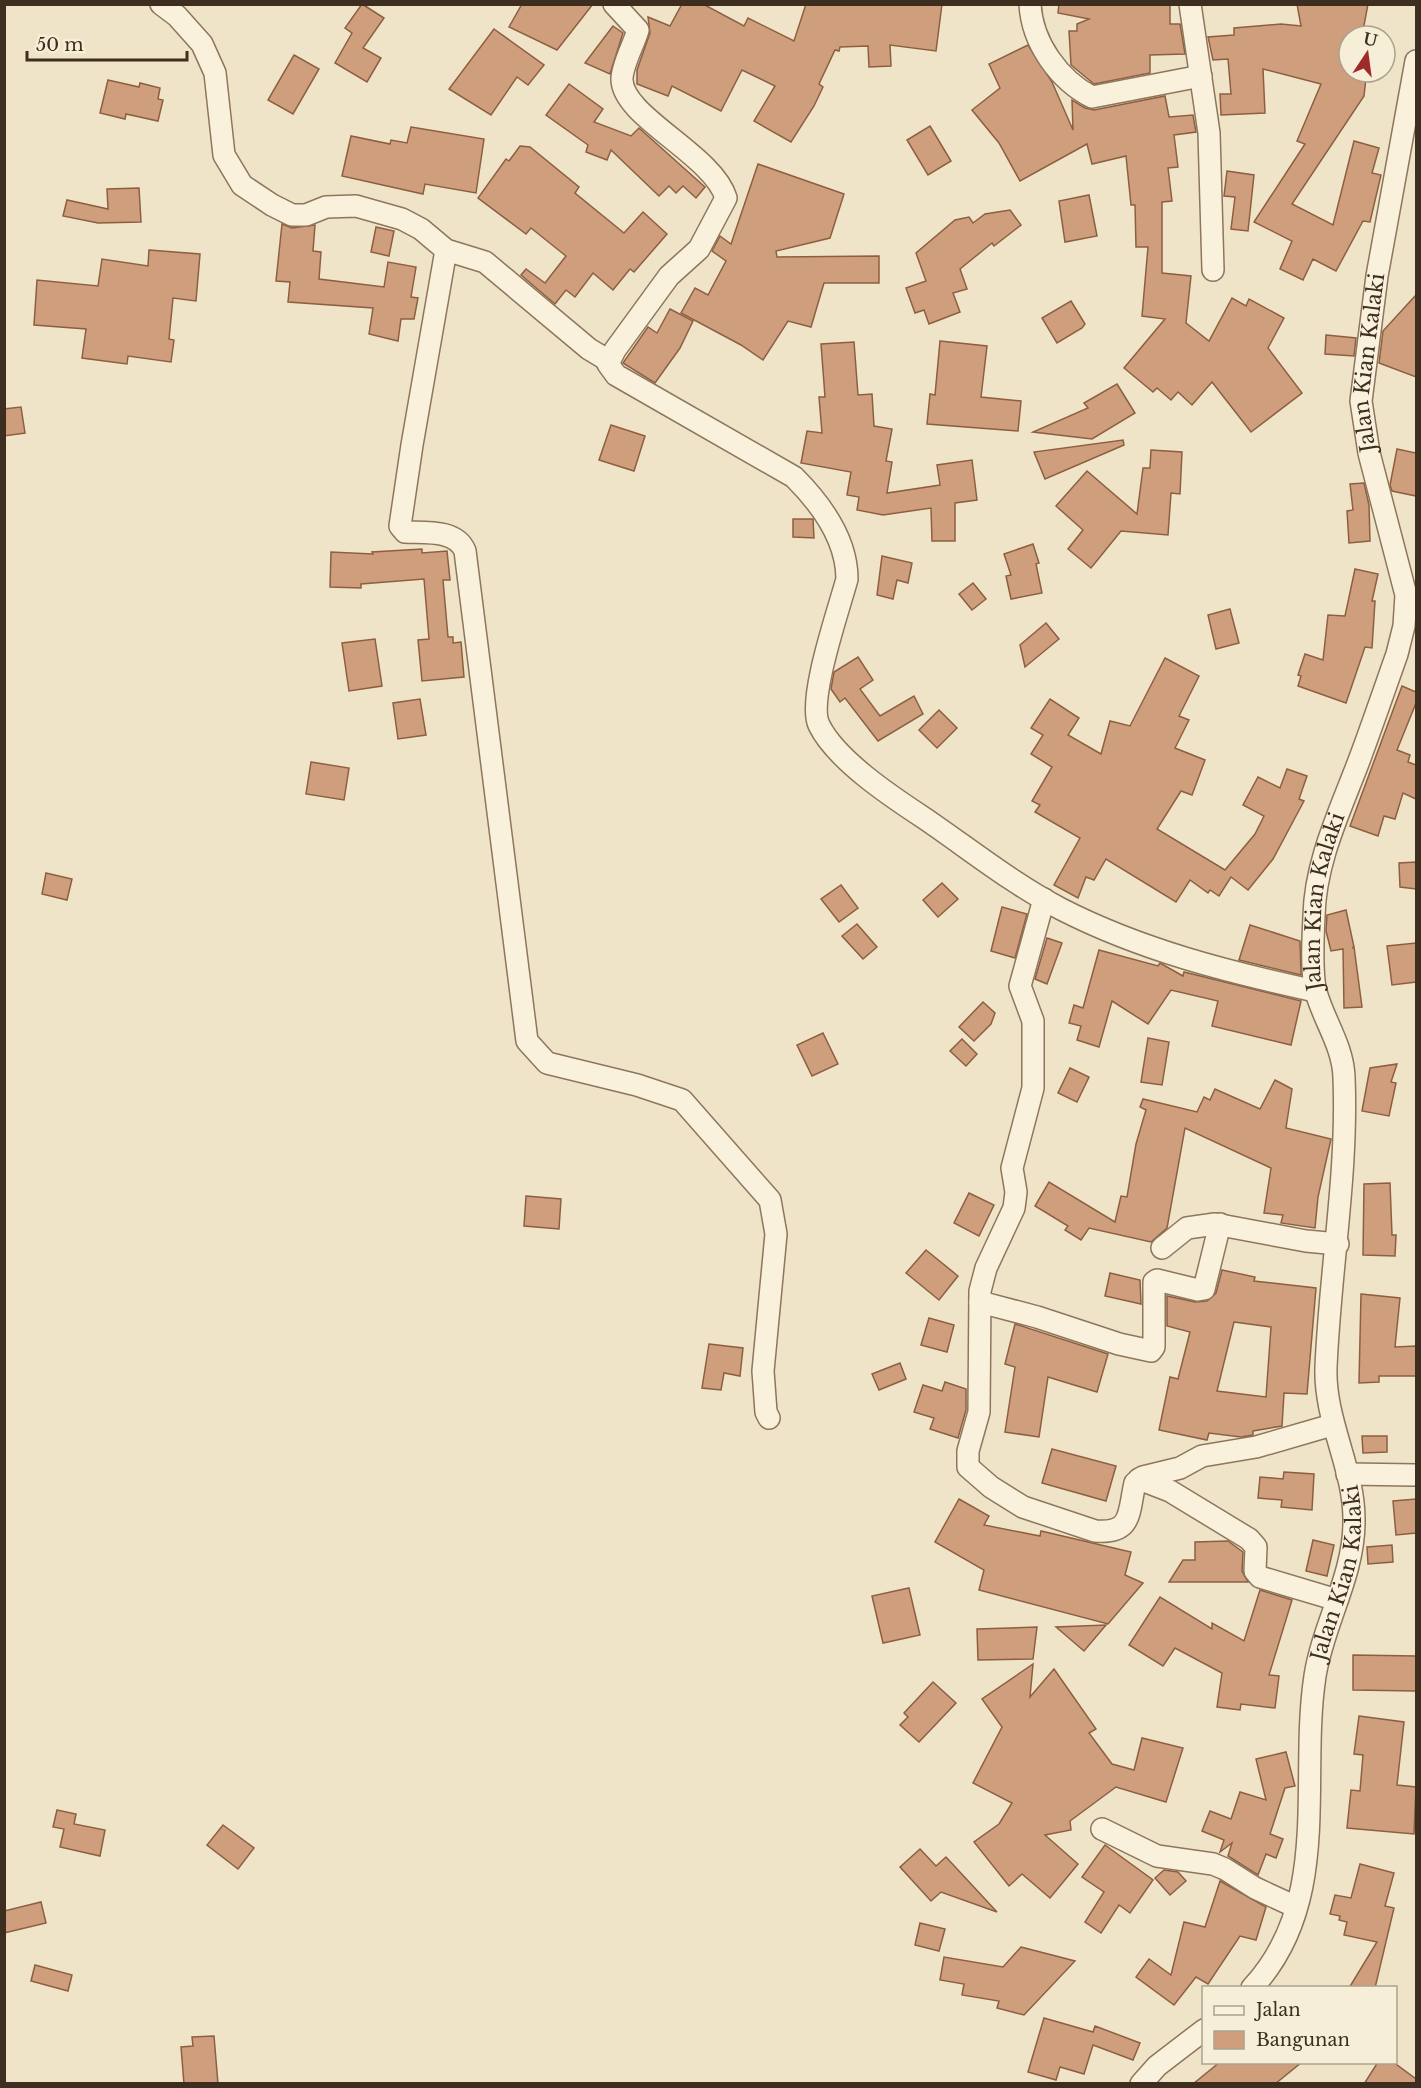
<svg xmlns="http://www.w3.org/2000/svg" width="1421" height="2088" viewBox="0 0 1421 2088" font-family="'Libre Baskerville',serif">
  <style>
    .building { fill: #cf9f7d; stroke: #8d5f41; stroke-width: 1.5; fill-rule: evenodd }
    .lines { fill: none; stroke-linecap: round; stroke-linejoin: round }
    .minor-casing { stroke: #8d765c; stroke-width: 24 }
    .minor { stroke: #faf1dc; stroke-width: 21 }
    .labels { text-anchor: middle; stroke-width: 6; stroke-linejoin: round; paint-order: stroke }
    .street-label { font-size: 21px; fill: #3d2e20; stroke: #f7eed8 }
  </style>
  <rect width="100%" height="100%" fill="#f0e4c8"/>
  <g class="building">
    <polygon points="362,4 384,18 363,48 381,58 367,82 335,63 352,33 345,28"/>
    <polygon points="522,4 593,4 557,50 509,27"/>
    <polygon points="682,4 703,4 744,26 748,18 794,41 806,4 942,4 936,51 890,45 891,66 869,67 868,46 840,47 839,51 835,50 819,84 823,87 814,106 791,142 754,121 775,86 742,70 721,111 672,86 668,96 637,84 637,70 650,33 648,17 670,26"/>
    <polygon points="1059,4 1170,4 1170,24 1180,24 1185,54 1150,55 1150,73 1094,84 1071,65 1069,31 1077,31 1077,24 1089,19 1058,13"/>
    <polygon points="1297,4 1368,4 1362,36 1349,36 1349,72 1352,73 1352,76 1366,78 1364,96 1292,204 1333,225 1354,141 1379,148 1372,173 1381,175 1370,222 1363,221 1336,271 1313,259 1303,280 1280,269 1292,241 1254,222 1305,144 1297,141 1321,84 1263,69 1265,113 1221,115 1220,94 1231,94 1228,59 1213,60 1208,37 1234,35 1234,28 1281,24 1301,26"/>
    <polygon points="613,26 623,33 610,74 585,63"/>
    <polygon points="494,29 544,65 528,85 517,77 491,115 449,89"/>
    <polygon points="1028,45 1052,82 1073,130 1072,100 1085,108 1094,110 1165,96 1169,117 1193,115 1196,132 1174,135 1178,167 1168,168 1172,201 1162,202 1162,273 1191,276 1186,323 1209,341 1232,298 1246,306 1249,299 1284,318 1268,348 1302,393 1251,432 1212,382 1192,405 1178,392 1171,400 1157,388 1153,392 1124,368 1165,319 1142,316 1148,247 1136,247 1135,205 1131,205 1126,156 1092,164 1087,144 1020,181 999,143 972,110 1000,88 989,64"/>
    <polygon points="294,55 319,69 293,114 268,100"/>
    <polygon points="108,80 139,87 140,83 160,88 158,99 163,100 158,121 126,114 125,119 100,113"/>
    <polygon points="569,84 603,109 594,122 631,136 639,128 705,187 696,198 683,186 676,193 669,186 659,196 611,150 607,160 586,152 588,145 546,115"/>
    <polygon points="930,126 951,161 928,175 907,140"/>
    <polygon points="411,127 484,139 476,193 425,184 423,194 342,176 351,136 390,144 391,140 407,143"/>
    <polygon points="520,146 530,147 579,187 575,193 624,233 643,212 667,234 634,272 630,269 613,290 593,273 575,297 566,290 555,304 521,275 526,269 545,283 566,256 531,228 526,234 478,198 506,159 509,161"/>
    <polygon points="758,164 844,194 830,238 776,251 777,257 879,256 879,283 824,283 811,327 788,321 763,360 741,345 681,313 695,288 708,295 726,261 712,251 720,236 731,244"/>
    <polygon points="1227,171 1254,175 1248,231 1231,229 1235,197 1224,196"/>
    <polygon points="139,188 141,222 98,223 63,216 67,200 108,209 107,189"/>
    <polygon points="1089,195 1097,236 1065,242 1059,201"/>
    <polygon points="1010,210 1021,225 994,246 992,243 960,269 967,289 953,293 960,312 929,324 924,310 915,313 906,288 926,281 916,253 955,220 969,217 973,223 985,214"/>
    <polygon points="282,224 292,228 315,225 313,251 321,252 319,279 384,287 388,262 416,267 411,297 418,298 414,319 401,319 398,341 369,334 373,308 288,302 290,282 276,281"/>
    <polygon points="376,227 394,231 389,256 371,252"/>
    <polygon points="149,250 200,254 196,301 173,298 169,339 174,340 171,362 128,356 127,364 82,358 86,329 34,325 37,280 98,286 102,259 148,266"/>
    <polygon points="1416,295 1416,377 1379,363 1383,331"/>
    <polygon points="1071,301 1085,324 1082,328 1057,343 1042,318"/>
    <polygon points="670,309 693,321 680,348 655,383 623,363 648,327 657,333"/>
    <polygon points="1326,335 1356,338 1354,356 1325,354"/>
    <polygon points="940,341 987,346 981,397 1021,401 1018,431 927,424 930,394 935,395"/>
    <polygon points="854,342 858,395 872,394 874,426 892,429 886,461 892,462 887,493 940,485 937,465 972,460 977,500 955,503 955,541 932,541 931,508 883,515 857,510 859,497 847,495 851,472 801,463 807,431 822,433 819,397 825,397 821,344"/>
    <polygon points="1117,384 1135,413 1092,439 1033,432 1088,408 1084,403"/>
    <polygon points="21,407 25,433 4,436 4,409"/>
    <polygon points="611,425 645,436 634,471 599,460"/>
    <polygon points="1123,440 1124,445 1045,479 1034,452"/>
    <polygon points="1397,449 1416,453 1416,496 1392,491 1390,485"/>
    <polygon points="1151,450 1182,452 1180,494 1171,493 1168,535 1121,531 1091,568 1068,549 1083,530 1056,506 1087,471 1137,514 1143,468 1150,468"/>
    <polygon points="1364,483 1369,505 1370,541 1349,543 1347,511 1353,510 1350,484"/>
    <polygon points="793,519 813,519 814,538 793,537"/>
    <polygon points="1033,544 1039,563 1036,564 1042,593 1011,599 1006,576 1011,575 1004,554"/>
    <polygon points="422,549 422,553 447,551 450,580 443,580 448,637 453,637 453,643 461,642 464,677 422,681 418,640 429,639 424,579 361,584 361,588 330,587 331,552 373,554 372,552"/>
    <polygon points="882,556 912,563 908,583 897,580 893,599 877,595"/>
    <polygon points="1355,569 1378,574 1372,601 1375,601 1372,648 1365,647 1346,703 1298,686 1301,676 1298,675 1305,654 1323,660 1328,615 1345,616"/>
    <polygon points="973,583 986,599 972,610 959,594"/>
    <polygon points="1230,609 1239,643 1216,649 1208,615"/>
    <polygon points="1046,623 1059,639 1025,667 1020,645"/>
    <polygon points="375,639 382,686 349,691 342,643"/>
    <polygon points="858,657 873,680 860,689 880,716 914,696 923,714 878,741 845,698 840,702 831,689 834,672"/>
    <polygon points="1165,658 1199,676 1179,716 1189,720 1175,748 1205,760 1192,795 1181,791 1157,829 1225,870 1255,834 1264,816 1243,805 1258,777 1280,788 1287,769 1307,776 1299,799 1304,801 1273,859 1248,890 1231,877 1219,896 1210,890 1208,893 1190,880 1176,902 1106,859 1094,880 1086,877 1078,898 1054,885 1080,838 1035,812 1040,805 1032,801 1052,767 1031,754 1043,735 1031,728 1050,699 1079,718 1068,735 1101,754 1110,721 1130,726"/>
    <polygon points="1402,686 1416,692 1416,703 1397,750 1410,755 1408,762 1416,765 1416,799 1403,793 1395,819 1384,816 1378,836 1350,826"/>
    <polygon points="420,699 426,735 398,739 393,703"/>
    <polygon points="939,710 957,728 937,748 919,730"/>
    <polygon points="311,762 349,768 344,800 306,794"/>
    <polygon points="1416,862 1416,889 1400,887 1399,863"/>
    <polygon points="46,873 72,879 67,900 42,894"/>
    <polygon points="942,883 958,899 938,917 923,900"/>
    <polygon points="841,885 858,908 839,922 821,899"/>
    <polygon points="1002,907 1027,914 1015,958 991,951"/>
    <polygon points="1346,910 1354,947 1352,948 1354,947 1362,1007 1344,1008 1343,949 1331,951 1326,931 1327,915"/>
    <polygon points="857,924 877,947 863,959 842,936"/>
    <polygon points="1250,925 1300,941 1301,975 1239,960"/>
    <polygon points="1047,938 1062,943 1047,984 1035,979"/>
    <polygon points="1416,943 1416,982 1392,985 1387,946"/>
    <polygon points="1099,950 1158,966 1160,963 1183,976 1184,972 1301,1001 1291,1045 1212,1026 1218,1001 1171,990 1148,1024 1112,1001 1099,1047 1077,1040 1081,1026 1069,1023 1074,1005 1083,1008"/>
    <polygon points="983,1002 995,1013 991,1024 974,1041 959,1027"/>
    <polygon points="823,1033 838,1064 812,1076 797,1045"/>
    <polygon points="1148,1038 1169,1042 1162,1085 1141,1082"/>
    <polygon points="962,1039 977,1054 966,1066 950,1051"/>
    <polygon points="1397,1064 1391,1082 1396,1083 1389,1116 1362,1111 1370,1068"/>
    <polygon points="1070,1068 1089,1077 1077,1102 1058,1093"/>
    <polygon points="1275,1080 1292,1089 1286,1128 1331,1139 1318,1197 1315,1228 1281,1223 1283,1215 1264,1213 1271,1168 1185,1128 1167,1228 1151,1242 1089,1228 1081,1240 1065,1230 1068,1226 1035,1206 1049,1182 1115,1222 1121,1196 1127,1197 1136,1144 1146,1110 1140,1107 1143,1099 1197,1112 1204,1097 1210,1100 1215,1089 1260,1109"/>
    <polygon points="1390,1183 1392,1235 1396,1235 1395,1256 1363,1255 1364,1184"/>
    <polygon points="969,1193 994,1205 979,1236 954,1223"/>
    <polygon points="526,1196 561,1199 559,1229 524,1226"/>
    <polygon points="926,1250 958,1276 939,1300 906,1273"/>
    <path d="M 1222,1270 L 1255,1277 L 1254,1281 L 1316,1288 L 1307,1394 L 1284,1393 L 1282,1426 L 1253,1431 L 1253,1435 L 1241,1437 L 1209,1433 L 1207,1440 L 1159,1430 L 1170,1377 L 1178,1379 L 1190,1332 L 1167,1326 L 1167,1296 L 1195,1302 L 1207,1301 L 1216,1293 ZM 1234,1322 L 1271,1327 L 1266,1397 L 1217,1391 Z"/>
    <polygon points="1110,1273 1140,1280 1141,1304 1105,1296"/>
    <polygon points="1361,1294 1400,1298 1395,1347 1416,1346 1416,1376 1379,1376 1379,1382 1359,1383"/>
    <polygon points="929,1318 954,1325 947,1352 921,1345"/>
    <polygon points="1015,1324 1108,1354 1097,1392 1048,1377 1039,1437 1005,1432 1015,1367 1005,1364"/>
    <polygon points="709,1344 743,1348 740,1376 724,1373 721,1390 702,1388"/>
    <polygon points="900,1363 906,1379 879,1390 872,1374"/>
    <polygon points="945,1382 966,1389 966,1410 958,1438 930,1429 934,1418 914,1412 923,1385 942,1391"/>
    <polygon points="1362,1436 1387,1436 1387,1452 1363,1453"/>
    <polygon points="1052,1449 1116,1466 1106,1501 1042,1483"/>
    <polygon points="1284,1472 1314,1474 1312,1510 1281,1507 1282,1500 1258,1498 1260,1477 1283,1479"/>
    <polygon points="959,1499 989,1516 984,1525 1040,1536 1041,1531 1131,1552 1125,1575 1143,1583 1108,1624 979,1590 984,1570 935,1542"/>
    <polygon points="1416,1499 1416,1533 1396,1535 1393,1501"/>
    <polygon points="1313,1540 1334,1545 1327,1576 1306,1571"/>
    <polygon points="1228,1541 1243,1552 1242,1571 1248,1582 1169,1582 1183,1560 1195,1560 1195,1542"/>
    <polygon points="1392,1545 1393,1562 1368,1564 1367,1547"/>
    <polygon points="909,1588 920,1635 883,1643 872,1596"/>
    <polygon points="1260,1590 1292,1600 1269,1675 1279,1676 1275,1708 1241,1704 1240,1710 1217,1707 1222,1673 1175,1648 1163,1666 1129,1645 1160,1597 1212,1629 1212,1623 1244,1641"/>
    <polygon points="1106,1625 1084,1651 1056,1627"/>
    <polygon points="1037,1627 1033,1659 978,1660 977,1629"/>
    <polygon points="1353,1655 1416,1656 1416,1691 1353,1690"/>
    <polygon points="1033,1664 1030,1697 1054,1669 1096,1729 1089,1733 1112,1764 1134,1770 1142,1738 1183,1748 1166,1802 1116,1787 1070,1821 1071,1830 1045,1835 1078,1864 1050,1898 1022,1874 1009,1886 974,1842 999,1824 1012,1803 973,1783 1002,1727 982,1699"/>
    <polygon points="933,1682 956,1703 919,1742 900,1725 908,1717 904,1713"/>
    <polygon points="1359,1716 1404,1722 1397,1785 1416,1787 1414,1834 1347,1828 1351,1790 1360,1791 1363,1755 1354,1754"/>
    <polygon points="1286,1752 1295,1786 1285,1788 1270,1834 1283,1839 1276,1858 1266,1854 1258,1875 1228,1856 1232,1843 1220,1852 1224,1840 1202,1831 1210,1811 1231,1819 1240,1792 1266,1800 1256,1759"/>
    <polygon points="57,1810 76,1814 74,1824 105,1830 100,1856 60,1847 64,1829 53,1827"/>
    <polygon points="223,1825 254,1848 238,1869 207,1845"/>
    <polygon points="1105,1845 1153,1880 1130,1913 1119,1905 1101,1933 1085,1922 1104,1892 1082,1877"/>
    <polygon points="920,1849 936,1866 946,1857 997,1912 941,1892 931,1901 900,1867"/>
    <polygon points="1360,1864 1394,1873 1385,1906 1394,1908 1375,1988 1349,1988 1377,1942 1344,1935 1347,1922 1339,1920 1340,1916 1330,1914 1335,1895 1351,1898"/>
    <polygon points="1164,1870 1178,1872 1186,1881 1170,1895 1155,1878"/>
    <polygon points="1220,1881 1266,1907 1256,1940 1240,1936 1208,1984 1196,1977 1174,2005 1136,1977 1149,1959 1171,1975 1184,1922 1205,1927"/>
    <polygon points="41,1902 46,1923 4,1933 4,1911"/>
    <polygon points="920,1923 945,1929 939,1951 915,1945"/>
    <polygon points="1021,1947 1075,1961 1024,2015 997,2008 999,2001 962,1995 964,1984 940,1980 944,1957 1003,1967"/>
    <polygon points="35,1965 72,1975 68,1991 31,1981"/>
    <polygon points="1044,2018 1093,2032 1095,2026 1140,2043 1133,2060 1093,2045 1084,2074 1060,2067 1056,2080 1028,2072"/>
    <polygon points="214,2036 218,2084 184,2084 181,2047 193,2046 192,2037"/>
    <polygon points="1220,2062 1302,2062 1275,2084 1193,2084"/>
    <polygon points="1378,2062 1393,2062 1416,2079 1416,2084 1364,2084"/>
  </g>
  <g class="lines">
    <defs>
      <g id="minor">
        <polyline points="161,4 177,16 202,44 215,73 224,155 242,185 272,205 292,215 306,215 326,207 356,206 402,219 421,229 446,250 485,262 589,349 609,361"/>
        <path d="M 614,4 L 638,30 C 634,44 623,63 622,78 C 620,116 713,154 726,198 L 699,249 L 669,276 L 615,350 L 608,364 L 616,375 L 794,477 C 821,504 847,539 847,579 C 839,609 807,700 819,725 C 836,760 892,797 924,818 C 968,848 1013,884 1061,909 C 1141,950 1228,972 1315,991"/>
        <path d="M 1030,4 C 1032,43 1059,80 1092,97 L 1201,76"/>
        <polyline points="1190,4 1209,133 1213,270"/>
        <path d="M 446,250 L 412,445 L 400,526 L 405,532 C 425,533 456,529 465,551 L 527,1041 L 547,1063 L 637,1085 L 682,1100 L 770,1200 L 776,1234 L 763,1371 L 766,1412 L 769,1418"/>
        <path d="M 1044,899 L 1020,986 L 1033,1021 L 1033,1088 L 1012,1168 L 1016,1192 L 1014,1208 L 986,1268 L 980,1291 L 979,1412 L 968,1451 L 968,1467 L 991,1487 L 1023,1507 L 1095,1531 C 1133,1534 1128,1513 1135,1483 L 1143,1477 L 1180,1468 L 1202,1456 L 1256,1447 L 1332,1425"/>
        <polyline points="1162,1248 1187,1228 1215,1224 1306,1241 1338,1244"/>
        <polyline points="980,1302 1037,1317 1119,1344 1151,1351 1154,1347 1154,1282 1157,1280 1198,1290 1204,1289 1220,1224"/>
        <polyline points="1347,1474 1416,1475"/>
        <polyline points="1139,1479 1170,1491 1249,1539 1256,1547 1255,1571 1260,1577 1337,1600"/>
        <polyline points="1102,1829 1157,1856 1213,1864 1225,1869 1255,1888 1296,1907"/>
        <path id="s1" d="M 1252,1988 C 1333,1901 1299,1781 1315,1676 C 1323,1624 1354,1576 1354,1522 C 1355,1469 1324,1421 1326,1367 C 1330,1270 1348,1174 1344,1077 C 1343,1046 1324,1021 1316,992 C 1311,973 1313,937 1314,916 C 1315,861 1341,809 1360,758 C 1373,723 1385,688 1397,654 L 1404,626 L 1406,595 L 1369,453 L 1361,401 L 1377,276 L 1416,61"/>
        <polyline points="1141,2084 1157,2066 1204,2030"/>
      </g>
    </defs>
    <use href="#minor" class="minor-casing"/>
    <use href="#minor" class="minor"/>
  </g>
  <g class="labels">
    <g class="street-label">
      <text dy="7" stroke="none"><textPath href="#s1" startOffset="1674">Jalan Kian Kalaki</textPath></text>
      <text dy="7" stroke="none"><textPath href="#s1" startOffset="1116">Jalan Kian Kalaki</textPath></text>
      <text dy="7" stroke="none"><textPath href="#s1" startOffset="432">Jalan Kian Kalaki</textPath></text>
    </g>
  </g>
  <rect width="1421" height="2088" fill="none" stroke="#3d2e20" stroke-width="12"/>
  <rect x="1202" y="1986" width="195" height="78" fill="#f7eed8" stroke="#ada18e" stroke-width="1.5"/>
  <rect x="1214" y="2006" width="30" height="9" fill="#faf1dc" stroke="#ada18e" stroke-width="1.5"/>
  <text x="1256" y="2016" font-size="18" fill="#3d2e20">Jalan</text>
  <rect x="1214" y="2031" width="30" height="18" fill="#cf9f7d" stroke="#ada18e" stroke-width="1.5"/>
  <text x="1256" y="2046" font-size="18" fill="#3d2e20">Bangunan</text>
  <g transform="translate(1367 54) rotate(13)"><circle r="28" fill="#f7eed8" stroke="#ada18e" stroke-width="1.5"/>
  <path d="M0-4.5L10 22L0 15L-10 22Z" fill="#9e2a2b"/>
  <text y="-9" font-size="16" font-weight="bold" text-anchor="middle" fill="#3d2e20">U</text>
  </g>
  <path d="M27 51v9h160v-9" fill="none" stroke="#3d2e20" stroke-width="3"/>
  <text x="36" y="51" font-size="18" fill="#3d2e20" stroke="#f7eed8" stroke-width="4.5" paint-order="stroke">50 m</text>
</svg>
